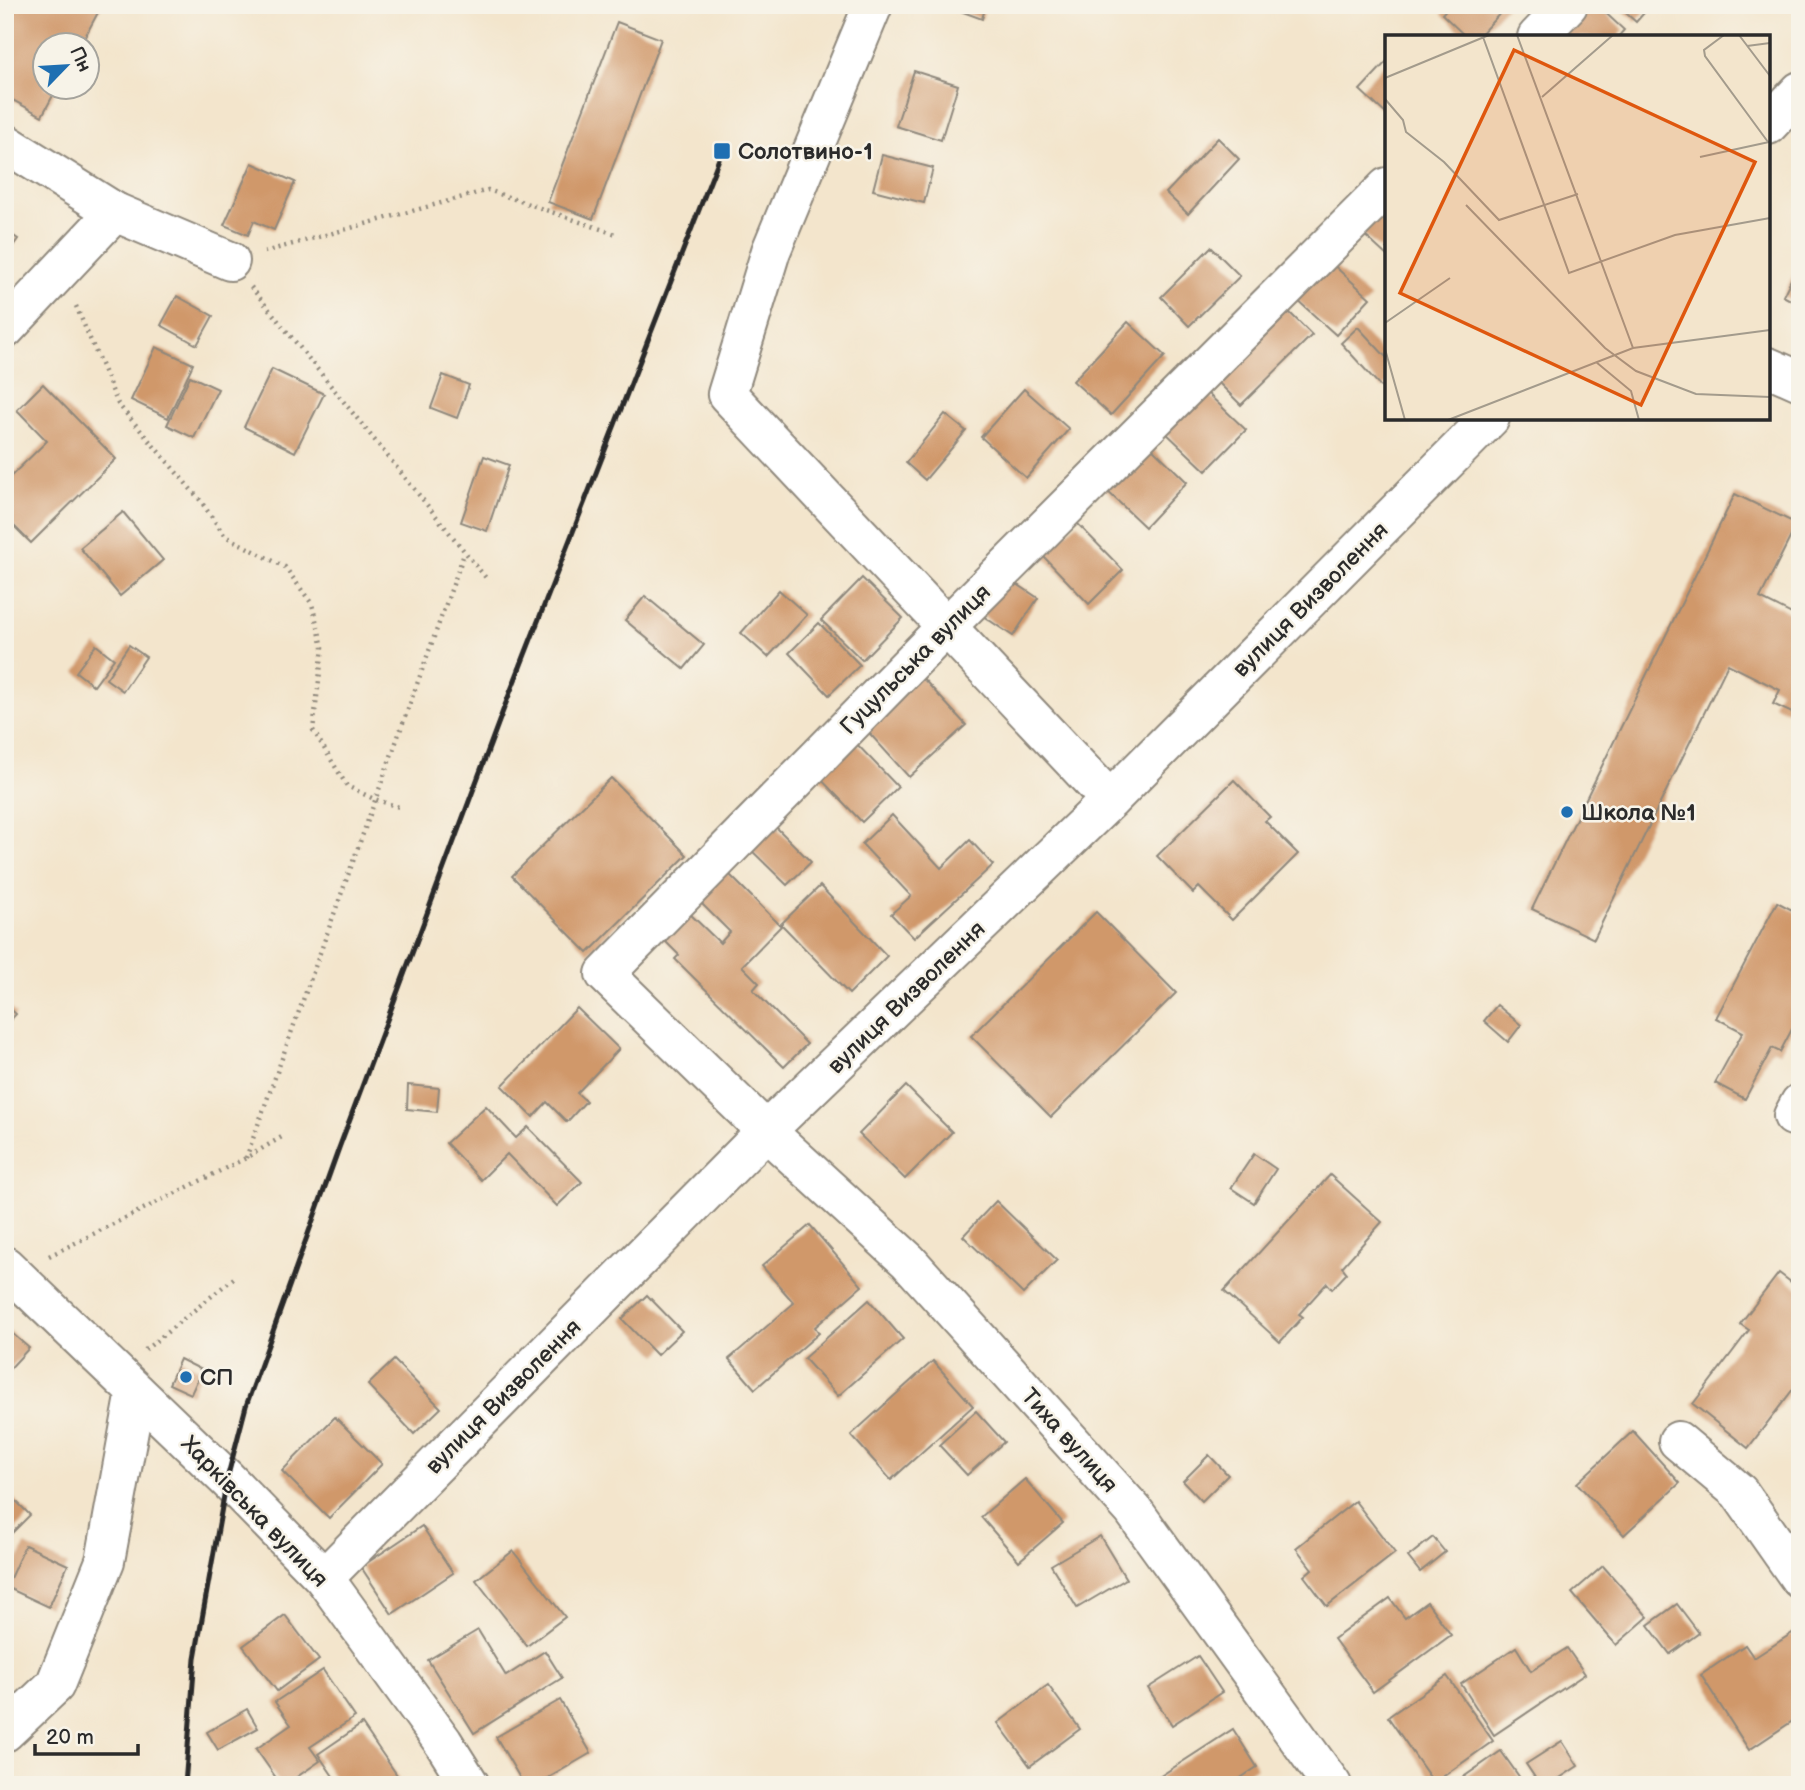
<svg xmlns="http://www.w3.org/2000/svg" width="1805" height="1790" viewBox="0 0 1805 1790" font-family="'Balsamiq Sans',sans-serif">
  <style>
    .building { fill: #d0986b }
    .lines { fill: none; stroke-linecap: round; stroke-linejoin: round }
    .minor-casing { stroke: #8f887c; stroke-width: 42 }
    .path { stroke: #8f887c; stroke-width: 4.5; stroke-dasharray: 2 5; stroke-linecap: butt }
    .minor { stroke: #fff; stroke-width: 38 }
    .rail { stroke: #2b2b2b; stroke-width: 5 }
    .poi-dot { fill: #1f6fb2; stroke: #f7f3e8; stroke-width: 2.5 }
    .labels { text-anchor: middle; stroke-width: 5; stroke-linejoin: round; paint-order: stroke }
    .poi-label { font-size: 23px; font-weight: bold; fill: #2b2b2b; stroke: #f7f3e8; text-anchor: start }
    .street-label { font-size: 23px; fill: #2b2b2b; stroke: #f7f3e8 }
    .inset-road { fill: none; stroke: #a39b8c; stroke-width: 2 }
    .view { fill: #df570e; fill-opacity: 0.15; stroke: #df570e; stroke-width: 3.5 }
    .inset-edge { fill: none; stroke: #2b2b2b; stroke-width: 3.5 }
  </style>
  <rect width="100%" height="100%" fill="#f7f3e8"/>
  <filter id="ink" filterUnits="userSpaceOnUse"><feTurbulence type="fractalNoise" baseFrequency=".0143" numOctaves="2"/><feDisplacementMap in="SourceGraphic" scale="14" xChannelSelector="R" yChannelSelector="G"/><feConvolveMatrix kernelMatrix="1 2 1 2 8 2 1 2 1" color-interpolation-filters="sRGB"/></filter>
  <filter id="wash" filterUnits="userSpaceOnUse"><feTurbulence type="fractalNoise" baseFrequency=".00686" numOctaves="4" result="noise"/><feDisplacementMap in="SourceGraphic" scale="28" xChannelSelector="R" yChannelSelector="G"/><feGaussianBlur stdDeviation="1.57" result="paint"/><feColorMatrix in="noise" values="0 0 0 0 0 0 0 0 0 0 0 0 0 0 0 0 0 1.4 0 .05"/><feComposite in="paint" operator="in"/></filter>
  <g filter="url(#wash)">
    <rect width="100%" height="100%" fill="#f3e5cc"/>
    <g id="blocks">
      <g class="building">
        <polygon points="5,5 102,5 80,46 46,46 46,88 57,88 42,116 5,96"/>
        <polygon points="944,5 986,5 982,19"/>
        <polygon points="1450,5 1504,5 1506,7 1478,37 1466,37 1442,14"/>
        <polygon points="1584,5 1597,5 1624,30 1618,37 1559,37"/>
        <polygon points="1617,5 1651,5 1636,22"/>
        <polygon points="617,22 661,39 593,219 548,202"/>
        <polygon points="1387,61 1387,115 1360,90"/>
        <polygon points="914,71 958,85 941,140 896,126"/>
        <polygon points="1218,138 1239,159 1188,214 1166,193"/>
        <polygon points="882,155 933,168 924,203 873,190"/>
        <polygon points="252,163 295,182 274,230 254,221 248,235 224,225"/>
        <polygon points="1387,203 1387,256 1361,232"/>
        <polygon points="5,230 18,239 5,257"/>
        <polygon points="1211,247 1240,276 1189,326 1161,297"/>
        <polygon points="1330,262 1370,298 1336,335 1296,299"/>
        <polygon points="1797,267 1800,268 1800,305 1783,296"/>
        <polygon points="177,296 213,316 197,345 161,325"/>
        <polygon points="1282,305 1312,335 1241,405 1211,375"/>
        <polygon points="1128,322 1165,356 1111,415 1073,381"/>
        <polygon points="1358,327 1387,358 1387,384 1382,388 1341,343"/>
        <polygon points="156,347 193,364 168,418 131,400"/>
        <polygon points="272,369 324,394 295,452 244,427"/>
        <polygon points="443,375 469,385 457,418 431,408"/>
        <polygon points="190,376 218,389 194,438 167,425"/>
        <polygon points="43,384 116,459 31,543 5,517 5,482 47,441 17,410"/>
        <polygon points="1024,389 1069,429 1026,478 981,437"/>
        <polygon points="1203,389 1246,430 1206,471 1163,430"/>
        <polygon points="945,414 966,431 925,480 906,463"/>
        <polygon points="1147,443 1187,482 1145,527 1104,488"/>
        <polygon points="484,456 509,465 487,531 461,522"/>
        <polygon points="1735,494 1797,524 1760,598 1800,618 1800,702 1794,714 1773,704 1780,690 1728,664 1594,939 1532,909"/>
        <polygon points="123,512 163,560 120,596 80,548"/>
        <polygon points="1077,523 1123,570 1089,604 1043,556"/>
        <polygon points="1005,576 1038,598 1013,636 980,614"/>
        <polygon points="862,578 903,618 862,660 821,620"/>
        <polygon points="779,590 807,615 768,657 741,633"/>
        <polygon points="645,596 704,645 684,669 625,620"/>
        <polygon points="819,623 860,665 829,695 789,653"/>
        <polygon points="96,645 114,659 94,686 76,672"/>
        <polygon points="129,645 146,657 123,691 106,679"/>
        <polygon points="918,673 966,725 909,777 862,725"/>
        <polygon points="852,739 898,787 862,822 816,774"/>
        <polygon points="611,778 687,855 588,953 512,876"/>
        <polygon points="1234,780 1270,817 1265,821 1298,854 1232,920 1199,887 1193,893 1157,856"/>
        <polygon points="892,815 941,868 970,840 993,865 914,938 891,914 911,896 862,844"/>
        <polygon points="770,821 811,862 787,885 746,845"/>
        <polygon points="722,867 781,926 742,966 759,983 753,990 807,1044 784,1067 675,959 679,955 662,938 688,912 720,943 730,932 694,896"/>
        <polygon points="820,886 887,956 849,994 781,924"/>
        <polygon points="1777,902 1800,914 1800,1014 1780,1052 1772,1048 1745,1099 1715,1083 1743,1032 1716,1018"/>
        <polygon points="1096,912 1176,993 1051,1117 971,1036"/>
        <polygon points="5,1004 16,1014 5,1026"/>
        <polygon points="1497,1005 1521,1025 1508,1042 1484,1021"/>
        <polygon points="577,1008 619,1049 577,1093 586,1101 567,1122 547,1102 533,1117 502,1086"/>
        <polygon points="408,1085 439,1088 437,1112 407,1109"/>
        <polygon points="906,1086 952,1132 905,1179 859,1134"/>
        <polygon points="486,1106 516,1138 528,1127 582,1182 557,1206 507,1154 481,1180 446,1143"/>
        <polygon points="1254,1154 1276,1169 1254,1203 1231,1188"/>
        <polygon points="1330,1175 1382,1222 1342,1267 1347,1273 1332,1289 1327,1283 1299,1314 1303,1317 1280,1342 1224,1291"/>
        <polygon points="996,1201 1057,1260 1023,1294 963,1236"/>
        <polygon points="810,1225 862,1286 815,1327 819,1333 755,1389 729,1359 794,1303 762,1266"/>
        <polygon points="1779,1273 1800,1289 1800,1380 1748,1448 1693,1404 1749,1330 1740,1324"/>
        <polygon points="647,1295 682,1331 657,1355 622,1319"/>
        <polygon points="869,1300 903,1339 838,1396 804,1358"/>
        <polygon points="5,1327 29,1348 5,1374"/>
        <polygon points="180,1359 202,1370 191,1394 169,1384"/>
        <polygon points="394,1360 441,1408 414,1434 368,1385"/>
        <polygon points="933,1361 973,1406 891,1480 851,1435"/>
        <polygon points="976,1411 1004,1442 967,1475 939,1445"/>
        <polygon points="335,1417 382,1464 329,1518 282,1471"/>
        <polygon points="1633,1431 1680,1483 1624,1535 1577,1483"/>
        <polygon points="1209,1455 1228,1475 1202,1501 1183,1481"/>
        <polygon points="1025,1479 1063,1523 1019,1561 981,1517"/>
        <polygon points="5,1490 30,1515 5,1540"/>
        <polygon points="1355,1501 1395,1553 1327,1606 1304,1576 1312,1569 1296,1548"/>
        <polygon points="422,1526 453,1573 392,1614 361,1567"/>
        <polygon points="1100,1536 1126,1579 1077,1608 1051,1565"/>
        <polygon points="1433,1537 1445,1552 1420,1572 1408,1557"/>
        <polygon points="25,1545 68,1565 49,1607 6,1587"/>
        <polygon points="513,1551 565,1617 527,1646 476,1580"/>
        <polygon points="1603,1566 1648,1617 1616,1645 1572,1593"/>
        <polygon points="1390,1598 1405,1618 1427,1602 1451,1635 1373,1692 1334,1639"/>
        <polygon points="1677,1604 1699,1633 1670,1654 1648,1625"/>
        <polygon points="285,1615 319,1660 277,1691 243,1646"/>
        <polygon points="1800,1628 1800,1716 1749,1750 1701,1675 1745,1645 1754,1658"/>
        <polygon points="478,1630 506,1676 545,1651 562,1678 474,1733 428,1660"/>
        <polygon points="1516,1647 1531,1671 1567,1648 1585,1674 1494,1735 1461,1684"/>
        <polygon points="1198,1656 1222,1692 1172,1725 1148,1688"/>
        <polygon points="323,1670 355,1717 310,1747 320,1761 285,1785 281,1785 256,1749 291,1725 275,1702"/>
        <polygon points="1447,1676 1493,1741 1434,1783 1388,1717"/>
        <polygon points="1048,1685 1080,1729 1030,1766 998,1723"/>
        <polygon points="560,1700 591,1753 536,1785 524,1785 496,1737"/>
        <polygon points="247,1709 258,1728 218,1750 207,1732"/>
        <polygon points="362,1724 399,1778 390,1785 339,1785 318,1754"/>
        <polygon points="1233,1729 1257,1767 1230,1785 1164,1785 1159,1777"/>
        <polygon points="1562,1741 1578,1766 1549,1785 1540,1785 1526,1764"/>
        <polygon points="1501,1751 1525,1785 1452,1785"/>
      </g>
    </g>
  </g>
  <g filter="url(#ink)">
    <use href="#blocks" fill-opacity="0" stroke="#8f887c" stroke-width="2"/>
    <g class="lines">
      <defs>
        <g id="minor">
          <polyline points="873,5 771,251 727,394 1110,800"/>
          <polyline points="1537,37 1568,5"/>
          <polyline points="1768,125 1800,91"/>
          <polyline points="5,143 115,212 230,261"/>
          <polyline points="5,329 115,212"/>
          <polyline points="1768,367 1800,381"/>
          <polyline points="1793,1116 1800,1103"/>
          <polyline points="5,1266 227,1479 324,1578 443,1742 470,1785"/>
          <polyline points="1678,1441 1739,1492 1800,1579"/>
          <polyline points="324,1578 766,1131 1110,800 1490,418"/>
          <polyline points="5,1732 55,1685 105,1561 136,1392"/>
          <polyline points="1332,1785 1133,1510 908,1261 766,1131 605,974 946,627 1387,187"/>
        </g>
      </defs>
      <use href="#minor" class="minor-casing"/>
      <g class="path">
        <polyline points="700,5 705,7"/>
        <polyline points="264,252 488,190 615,234"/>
        <polyline points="251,287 486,578"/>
        <polyline points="76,306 118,404 200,500 225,536 285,567 312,604 323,647 313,730 347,786 374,799 399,807"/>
        <polyline points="246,1158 464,554"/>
        <polyline points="49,1256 246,1158 285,1135"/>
        <polyline points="145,1350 234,1278"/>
      </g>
      <use href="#minor" class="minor"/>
      <polyline class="rail" points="185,1785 195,1658 227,1479 246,1406 339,1148 504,708 722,151"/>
    </g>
  </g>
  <g class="poi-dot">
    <rect x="713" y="142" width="18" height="18" rx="3.5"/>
    <circle cx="1567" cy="812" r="7"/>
    <circle cx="186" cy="1377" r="7"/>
  </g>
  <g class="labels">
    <g class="poi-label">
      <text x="738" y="159">Солотвино-1</text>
      <text x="1581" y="820">Школа №1</text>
      <text x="200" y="1385">СП</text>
    </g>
    <g class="street-label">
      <text transform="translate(1310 599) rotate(-45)" y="8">вулиця Визволення</text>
      <text transform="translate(915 659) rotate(-45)" y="8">Гуцульська вулиця</text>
      <text transform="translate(906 997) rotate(-44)" y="8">вулиця Визволення</text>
      <text transform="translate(503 1396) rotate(-45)" y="8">вулиця Визволення</text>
      <text transform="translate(1070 1440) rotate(48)" y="8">Тиха вулиця</text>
      <text transform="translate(255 1511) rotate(46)" y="8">Харківська вулиця</text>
    </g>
  </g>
  <g transform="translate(1385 35)">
    <rect width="385" height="385" fill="#f3e5cc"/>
    <path class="inset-road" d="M 132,0 L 248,313M 339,0 L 319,15 L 320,21 L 383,107M 354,0 L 385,41M 98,2 L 184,238 L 290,200 L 385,183M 362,11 L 385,8M 0,43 L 104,0M 157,62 L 228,0M 0,64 L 18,85 L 21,97 L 59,127 L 114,185 L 193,159M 315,122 L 384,107M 81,170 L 220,313 L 251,336 L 311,359 L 385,362M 0,288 L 65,243M 0,314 L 20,385M 211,327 L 246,356 L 254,385M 63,385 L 248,313 L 385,295"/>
    <path class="view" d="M 129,15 L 370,127 L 256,370 L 15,258 Z"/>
    <rect width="385" height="385" class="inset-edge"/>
  </g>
  <rect width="1805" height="1790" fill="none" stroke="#f7f3e8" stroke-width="28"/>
  <g transform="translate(66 66) rotate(65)"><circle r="33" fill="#f7f3e8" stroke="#a5a39c" stroke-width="2"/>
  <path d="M0-5L12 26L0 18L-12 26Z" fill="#1f6fb2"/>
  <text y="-10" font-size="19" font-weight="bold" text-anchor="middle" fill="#2b2b2b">Пн</text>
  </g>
  <path d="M35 1744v10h103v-10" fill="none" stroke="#2b2b2b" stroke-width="3.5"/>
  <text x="46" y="1744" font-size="21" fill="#2b2b2b" stroke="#f7f3e8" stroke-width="5" paint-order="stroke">20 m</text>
</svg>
